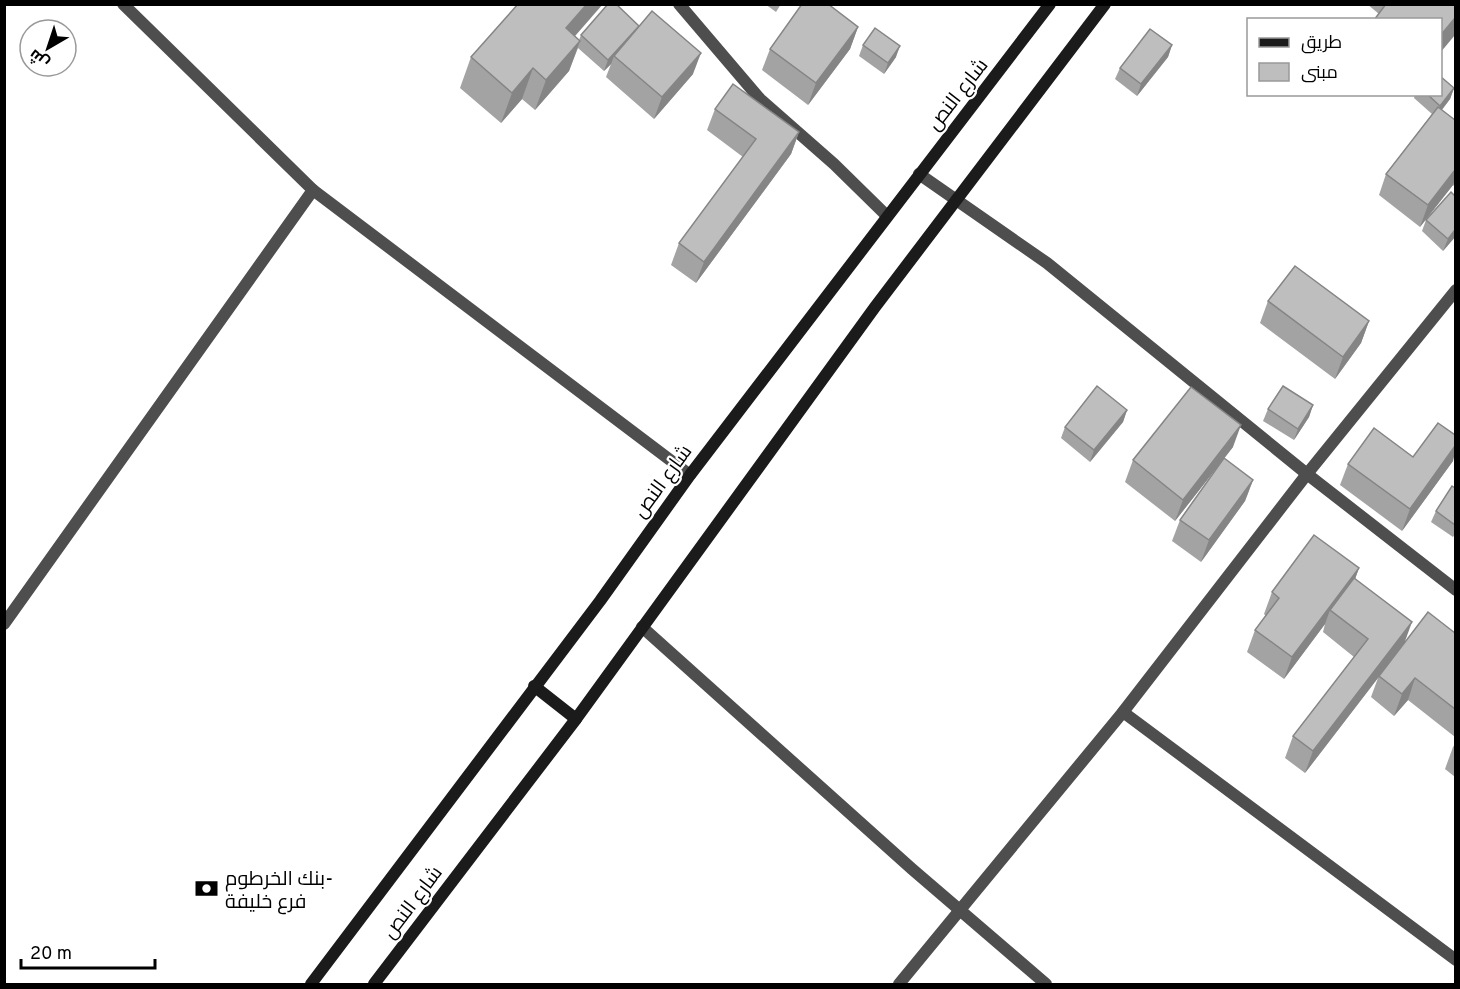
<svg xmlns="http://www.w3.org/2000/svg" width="1460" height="989" viewBox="0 0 1460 989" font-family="Overpass,Cairo,sans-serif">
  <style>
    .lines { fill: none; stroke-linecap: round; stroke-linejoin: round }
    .street { stroke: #4e4e4e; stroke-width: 12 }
    .secondary { stroke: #1b1b1b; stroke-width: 12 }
    .wall { fill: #a3a3a3 }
    .shaded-wall { fill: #858585 }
    .building { fill: #bebebe; stroke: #858585; stroke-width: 1.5 }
    .labels { text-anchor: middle; stroke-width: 4.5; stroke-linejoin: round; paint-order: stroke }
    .street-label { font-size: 20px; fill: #000; stroke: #fff }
    .poi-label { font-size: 20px; fill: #000; stroke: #fff; text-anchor: start }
  </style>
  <rect width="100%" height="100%" fill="#fff"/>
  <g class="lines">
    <g class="street">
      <polyline points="123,4 313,190 690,475"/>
      <polyline points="679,4 760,99 834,164 887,216"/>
      <polyline points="919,174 1047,263 1307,474 1456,590"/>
      <polyline points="4,624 313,190"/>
      <polyline points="642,627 912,869 1046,984"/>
      <polyline points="1123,712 1456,960"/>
      <polyline points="899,984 1123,712 1307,474 1456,290"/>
    </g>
    <g class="secondary">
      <polyline points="534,686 576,719"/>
      <polyline points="311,984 600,601 690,475 1050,4"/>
      <polyline points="374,984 576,719 875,307 1105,4"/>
    </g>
  </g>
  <g class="wall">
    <polygon points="765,4 781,4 776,12"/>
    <polygon points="1367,4 1455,4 1379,14"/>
    <polygon points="858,27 850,49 808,105 762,70 770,49"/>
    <polygon points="581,35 693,74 654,119 606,77 611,64 604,71 578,48 569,71 535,110 522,99 501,123 460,88 471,57 575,36 579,40"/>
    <polygon points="863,45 896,57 884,74 859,56"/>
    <polygon points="1172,45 1168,57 1137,96 1115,79 1120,68"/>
    <polygon points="1454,88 1450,99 1442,110 1455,120 1455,187 1453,185 1420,227 1379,195 1386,174 1432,114 1414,98 1415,94 1440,94"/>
    <polygon points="715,109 799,132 791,154 696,283 671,265 679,243 743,157 707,130"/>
    <polygon points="1426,220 1455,237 1443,251 1422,231"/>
    <polygon points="1268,301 1369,321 1361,343 1335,379 1260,323"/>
    <polygon points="1313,405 1309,417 1294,440 1263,421 1268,409"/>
    <polygon points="1127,410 1123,422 1090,462 1061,438 1065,427"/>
    <polygon points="1233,447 1175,521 1125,482 1133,460"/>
    <polygon points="1413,457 1453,461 1402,531 1340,485 1348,464"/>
    <polygon points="1253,480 1245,501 1201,562 1172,541 1180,520"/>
    <polygon points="1455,488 1455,534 1453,537 1431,522 1436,511"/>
    <polygon points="1359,568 1355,579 1405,641 1455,633 1455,737 1408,700 1394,716 1371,697 1378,678 1305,773 1285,758 1293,736 1354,657 1323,632 1325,624 1284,679 1247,652 1255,630 1266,616 1264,614 1272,592"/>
    <polygon points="1455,744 1455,777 1445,769 1453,747"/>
  </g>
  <g class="shaded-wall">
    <polygon points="587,4 603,4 555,59 566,28"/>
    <polygon points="1455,18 1455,35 1440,53 1440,36"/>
    <polygon points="639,26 614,56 611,64 604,71 608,60"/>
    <polygon points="858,27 850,49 808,105 816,83"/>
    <polygon points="580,41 569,71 535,110 546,80"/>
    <polygon points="1172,45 1168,57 1137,96 1141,84"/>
    <polygon points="900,46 896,57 884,74 888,63"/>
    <polygon points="701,53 693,74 654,119 662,97"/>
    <polygon points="533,68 522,99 501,123 512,93"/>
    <polygon points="1454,88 1450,99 1436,117 1440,106"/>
    <polygon points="799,132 791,154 696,283 704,262"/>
    <polygon points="1455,170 1455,179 1453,185 1420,227 1428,205"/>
    <polygon points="1455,230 1455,237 1443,251 1448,239"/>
    <polygon points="1369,321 1361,343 1335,379 1343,357"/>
    <polygon points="1313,405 1309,417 1294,440 1298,429"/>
    <polygon points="1127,410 1123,422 1090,462 1094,450"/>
    <polygon points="1241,425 1233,447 1175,521 1183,500"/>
    <polygon points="1455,446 1455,453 1453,461 1402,531 1410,509"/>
    <polygon points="1253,480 1245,501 1201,562 1209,540"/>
    <polygon points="1359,568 1351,590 1330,610 1325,624 1284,679 1292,657"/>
    <polygon points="1412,622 1404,644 1305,773 1313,751"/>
    <polygon points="1415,678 1408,700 1394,716 1402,694"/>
  </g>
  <g class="building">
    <polygon points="518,4 587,4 566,28 580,41 546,80 533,68 512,93 471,57"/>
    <polygon points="608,4 616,4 639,26 608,60 581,35"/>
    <polygon points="802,4 828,4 858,27 816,83 770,49"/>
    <polygon points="1386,4 1455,4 1455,18 1440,36 1440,20 1374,20"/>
    <polygon points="652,11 701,53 662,97 614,56"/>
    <polygon points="875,28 900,46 888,63 863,45"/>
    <polygon points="1150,29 1172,45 1141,84 1120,68"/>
    <polygon points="1440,76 1454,88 1440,106 1427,94 1440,94"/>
    <polygon points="733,84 799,132 704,262 679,243 756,139 715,109"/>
    <polygon points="1438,107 1455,120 1455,170 1428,205 1386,174"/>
    <polygon points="1451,192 1455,196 1455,230 1448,239 1426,220"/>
    <polygon points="1295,266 1369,321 1343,357 1268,301"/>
    <polygon points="1097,386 1127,410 1094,450 1065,427"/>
    <polygon points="1283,386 1313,405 1298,429 1268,409"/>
    <polygon points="1191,387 1241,425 1183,500 1133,460"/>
    <polygon points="1438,423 1455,435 1455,446 1410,509 1348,464 1374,428 1413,457"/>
    <polygon points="1224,458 1253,480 1209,540 1180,520"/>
    <polygon points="1452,486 1455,488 1455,525 1436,511"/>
    <polygon points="1314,535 1359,568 1292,657 1255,630 1279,598 1272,592"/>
    <polygon points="1354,578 1412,622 1313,751 1293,736 1368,639 1330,610"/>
    <polygon points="1428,612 1455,633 1455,709 1415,678 1402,694 1379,676"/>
  </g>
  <defs>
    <symbol id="bank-bare" viewBox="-9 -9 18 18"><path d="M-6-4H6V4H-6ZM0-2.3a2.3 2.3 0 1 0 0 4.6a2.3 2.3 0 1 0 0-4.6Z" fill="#000" stroke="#fff" stroke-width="2.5" paint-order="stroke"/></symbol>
  </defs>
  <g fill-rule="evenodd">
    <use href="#bank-bare" x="190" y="872" width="33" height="33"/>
  </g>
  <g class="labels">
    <g class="street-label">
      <text transform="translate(957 94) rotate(-52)" y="7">شارع النص</text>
      <text transform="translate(662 481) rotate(-54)" y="7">شارع النص</text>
      <text transform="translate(412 902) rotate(-53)" y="7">شارع النص</text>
    </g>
    <g class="poi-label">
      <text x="225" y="885">بنك الخرطوم-<tspan x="225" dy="23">فرع خليفة</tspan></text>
    </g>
  </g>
  <rect width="1460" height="989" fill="none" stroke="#000000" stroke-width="12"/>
  <rect x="1247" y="18" width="195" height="78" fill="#ffffff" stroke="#999999" stroke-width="1.5"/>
  <rect x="1259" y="38" width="30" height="9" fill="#1b1b1b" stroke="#999999" stroke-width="1.5"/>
  <text x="1301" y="48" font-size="18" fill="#000000">طريق</text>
  <rect x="1259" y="63" width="30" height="18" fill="#bebebe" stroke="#999999" stroke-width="1.5"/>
  <text x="1301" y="78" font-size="18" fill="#000000">مبنى</text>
  <g transform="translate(48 48) rotate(219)"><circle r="28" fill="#ffffff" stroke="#999999" stroke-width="1.5"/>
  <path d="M0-4.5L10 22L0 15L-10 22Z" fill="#000000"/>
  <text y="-9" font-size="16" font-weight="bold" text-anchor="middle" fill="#000000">ش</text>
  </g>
  <path d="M21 959v9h134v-9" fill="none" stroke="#000000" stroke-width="3"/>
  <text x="30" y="959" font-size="18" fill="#000000" stroke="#ffffff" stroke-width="4.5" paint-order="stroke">20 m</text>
</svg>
